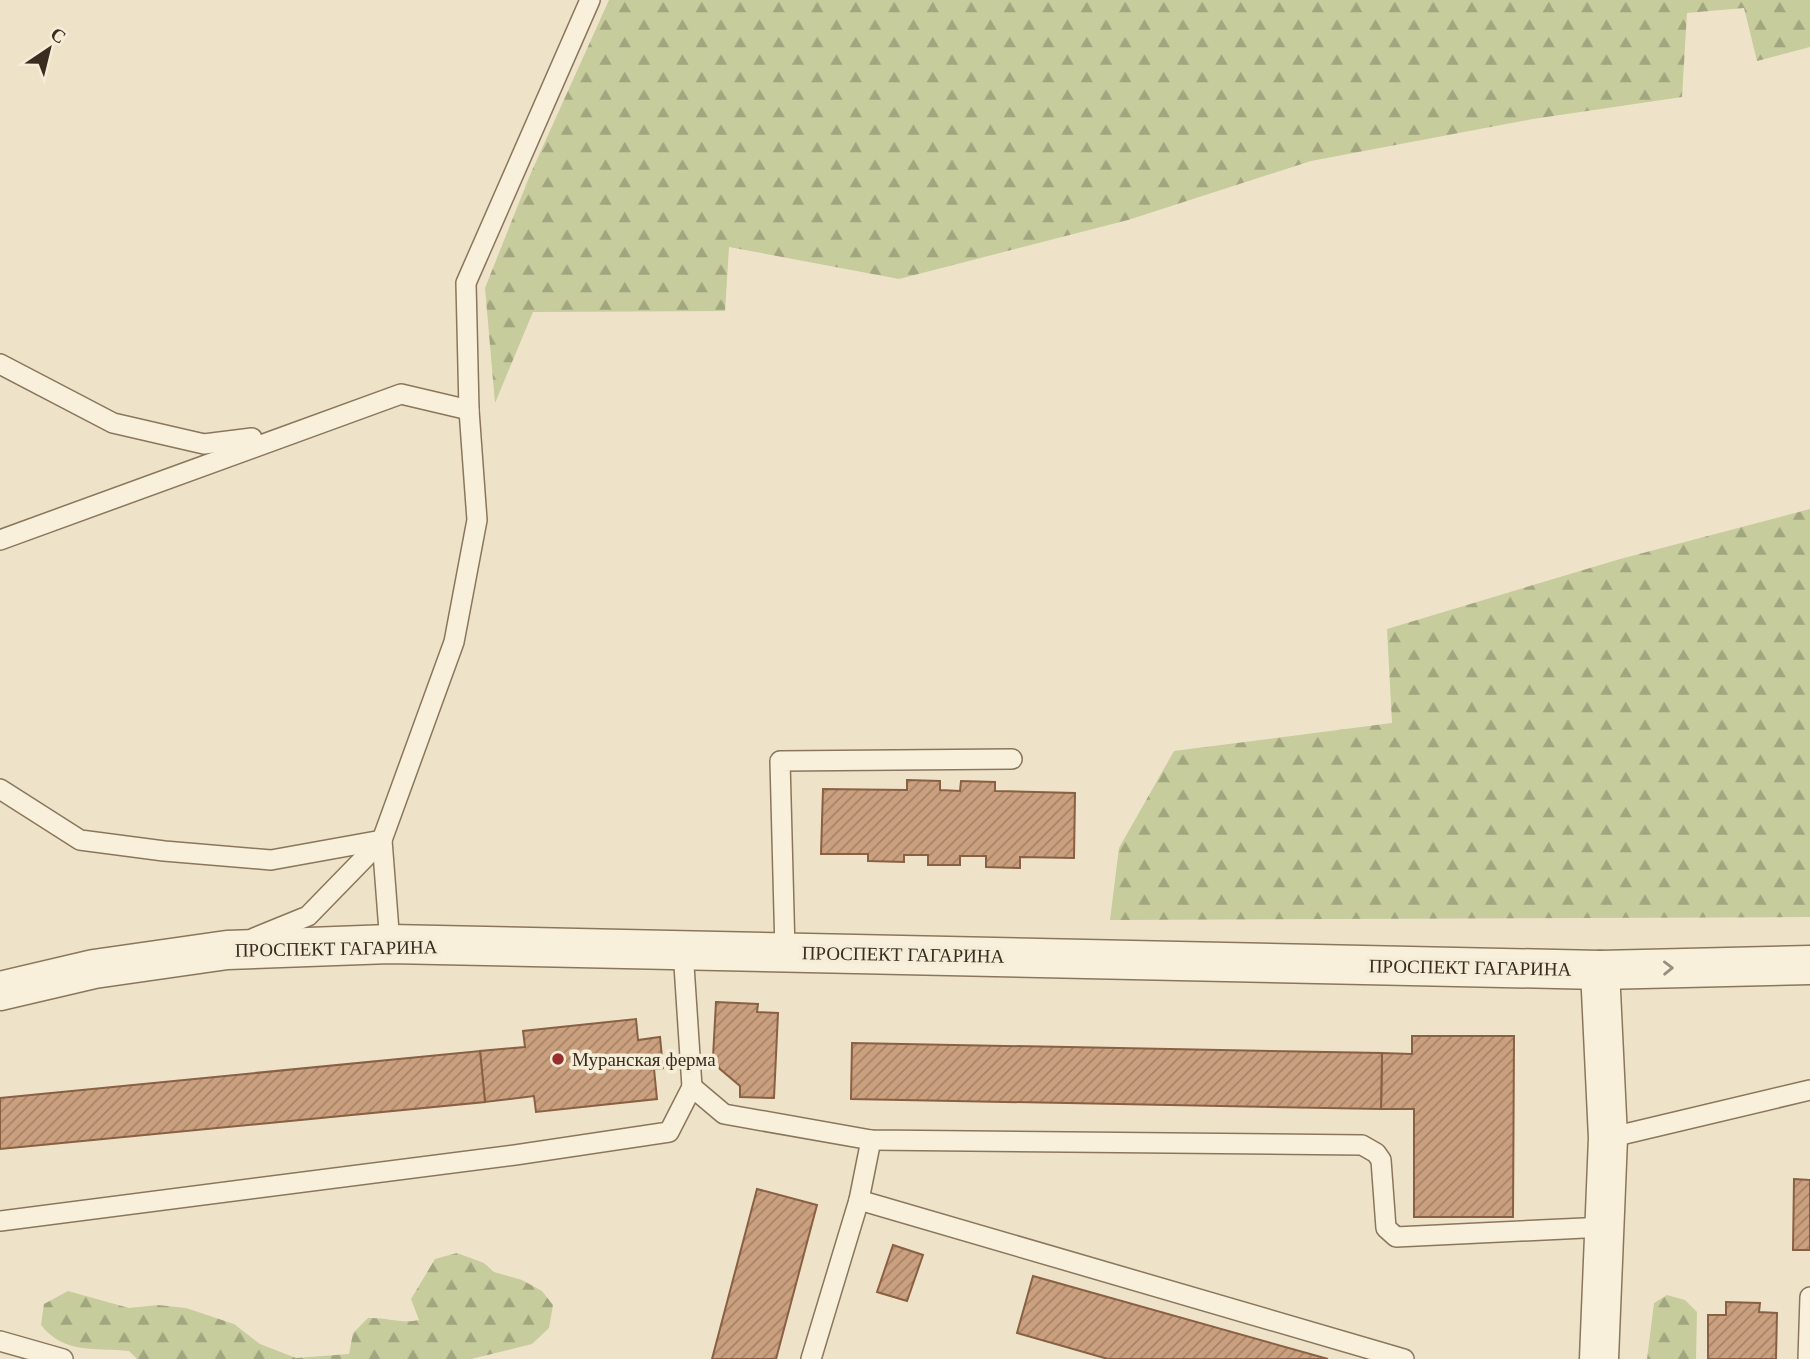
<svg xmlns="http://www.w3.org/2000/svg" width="1810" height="1359" viewBox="0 0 1810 1359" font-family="'Times New Roman',serif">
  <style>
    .forest { fill: url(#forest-firs) }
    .building { fill: url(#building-hatch); stroke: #896043; stroke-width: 2 }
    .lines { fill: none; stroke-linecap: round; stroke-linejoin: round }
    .service-casing { stroke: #8a765d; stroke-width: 22 }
    .tertiary-casing { stroke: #8a765d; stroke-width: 41 }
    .service { stroke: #f8f0db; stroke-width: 19 }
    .tertiary { stroke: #f8f0db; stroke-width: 38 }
    .oneway { stroke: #998e7e }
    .poi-dot { fill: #982f2e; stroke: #f5edd7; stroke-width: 2.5 }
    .labels { text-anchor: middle; stroke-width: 7; stroke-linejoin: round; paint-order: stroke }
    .street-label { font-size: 19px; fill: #3a2d20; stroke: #f5edd7 }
    .poi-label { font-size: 19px; fill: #3a2d20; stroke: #f5edd7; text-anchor: start }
  </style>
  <defs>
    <pattern id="forest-firs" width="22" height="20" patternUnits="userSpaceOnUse" patternTransform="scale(1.75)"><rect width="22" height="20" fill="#c6cc9c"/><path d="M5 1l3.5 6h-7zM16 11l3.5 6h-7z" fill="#a2a67f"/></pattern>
    <pattern id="building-hatch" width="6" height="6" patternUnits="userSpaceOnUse" patternTransform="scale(1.75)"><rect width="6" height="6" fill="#cba07f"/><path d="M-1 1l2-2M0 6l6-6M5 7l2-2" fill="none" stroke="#a68368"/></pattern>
  </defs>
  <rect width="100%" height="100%" fill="#eee3c8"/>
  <g class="forest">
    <polygon points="609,0 1810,0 1810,47 1757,61 1744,8 1687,13 1682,97 1533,119 1311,161 1128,220 899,279 729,247 725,311 533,312 495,403 485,288 530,175"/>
    <polygon points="1810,509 1810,917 1110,920 1119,848 1174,751 1392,723 1387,629 1620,559"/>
    <path d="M 457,1253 L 484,1263 L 494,1272 L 522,1280 L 542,1291 L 553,1305 L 549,1328 L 532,1344 L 471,1359 L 137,1359 L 129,1351 C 94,1347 65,1355 41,1325 L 44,1304 L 68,1291 L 129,1308 L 158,1305 L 186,1308 L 234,1324 L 260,1344 L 296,1358 L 349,1354 L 353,1333 L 368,1318 C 386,1317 401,1324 419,1320 L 411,1299 L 435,1259 Z"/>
    <polygon points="1667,1295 1685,1300 1697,1312 1696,1359 1647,1359 1654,1303"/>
  </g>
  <g class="building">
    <polygon points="907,780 940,781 940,790 960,791 961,781 995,782 995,791 1075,793 1074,858 1020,857 1020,868 986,867 986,856 960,856 960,865 928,865 928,855 904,855 904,862 868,861 868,854 821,854 823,789 907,790"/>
    <polygon points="716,1002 758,1004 757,1012 778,1013 774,1098 740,1097 740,1086 720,1069 713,1057"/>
    <polygon points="636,1019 638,1040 660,1037 663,1068 654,1069 657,1099 536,1112 534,1096 485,1102 480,1051 525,1047 523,1031"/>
    <polygon points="1412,1036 1514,1036 1513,1217 1414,1217 1414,1109 1381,1109 1382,1053 1412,1054"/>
    <polygon points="852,1043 1382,1053 1381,1109 851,1099"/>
    <polygon points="480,1051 485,1102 0,1149 0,1098"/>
    <polygon points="1794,1179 1810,1180 1810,1250 1793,1250"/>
    <polygon points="757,1189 817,1205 776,1359 712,1359"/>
    <polygon points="893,1245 923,1255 907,1301 877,1292"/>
    <polygon points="1033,1276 1328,1359 1108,1359 1017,1333"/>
    <polygon points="1726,1302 1760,1303 1759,1312 1777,1313 1776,1359 1708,1359 1708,1315 1726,1315"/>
  </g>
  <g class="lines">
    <defs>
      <g id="service">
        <polyline points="0,364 113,423 204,444 252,438"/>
        <polyline points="0,540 401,394 469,410"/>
        <polyline points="0,789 80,840 164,851 271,860 382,840"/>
        <polyline points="254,938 308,916 382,840"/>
        <polyline points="390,944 382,840 454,642 477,520 469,410 466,283 590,0"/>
        <polyline points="785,951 780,761 1012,759"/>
        <polyline points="692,1087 724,1114 871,1140 1362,1145 1376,1153 1381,1160 1386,1228 1396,1237 1605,1227"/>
        <polyline points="1608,1138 1810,1090"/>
        <polyline points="859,1200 1404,1359"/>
        <polyline points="0,1221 515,1155 669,1132 692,1087 683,950"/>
        <polyline points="0,1341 63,1359"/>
        <polyline points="811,1359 859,1200 871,1140"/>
        <polyline points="1808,1359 1810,1297"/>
      </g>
      <g id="tertiary">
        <polyline points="0,991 94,969 227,950 390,944 1600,970 1810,965"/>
        <polyline points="1599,1359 1608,1138 1600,970"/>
      </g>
    </defs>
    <use href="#service" class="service-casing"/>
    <use href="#tertiary" class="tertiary-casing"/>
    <use href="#service" class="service"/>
    <use href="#tertiary" class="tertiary"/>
  </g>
  <defs><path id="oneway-chevron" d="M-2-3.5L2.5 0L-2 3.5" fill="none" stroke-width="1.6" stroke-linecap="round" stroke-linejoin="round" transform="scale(1.75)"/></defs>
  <use class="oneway" href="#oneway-chevron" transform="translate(1668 968) rotate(-1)"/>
  <circle class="poi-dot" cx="558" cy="1059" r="7"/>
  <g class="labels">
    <g class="street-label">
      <text transform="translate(336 948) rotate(-1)" y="7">ПРОСПЕКТ ГАГАРИНА</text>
      <text transform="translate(903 954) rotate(1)" y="7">ПРОСПЕКТ ГАГАРИНА</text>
      <text transform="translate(1470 967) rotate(1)" y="7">ПРОСПЕКТ ГАГАРИНА</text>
    </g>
    <g class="poi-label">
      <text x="572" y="1066">Муранская ферма</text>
    </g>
  </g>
  <g transform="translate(49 49) rotate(35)" stroke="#f5edd7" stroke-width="5" paint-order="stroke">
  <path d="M0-5L12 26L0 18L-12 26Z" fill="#3a2d20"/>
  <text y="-10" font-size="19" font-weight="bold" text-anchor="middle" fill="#3a2d20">С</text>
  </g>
</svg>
